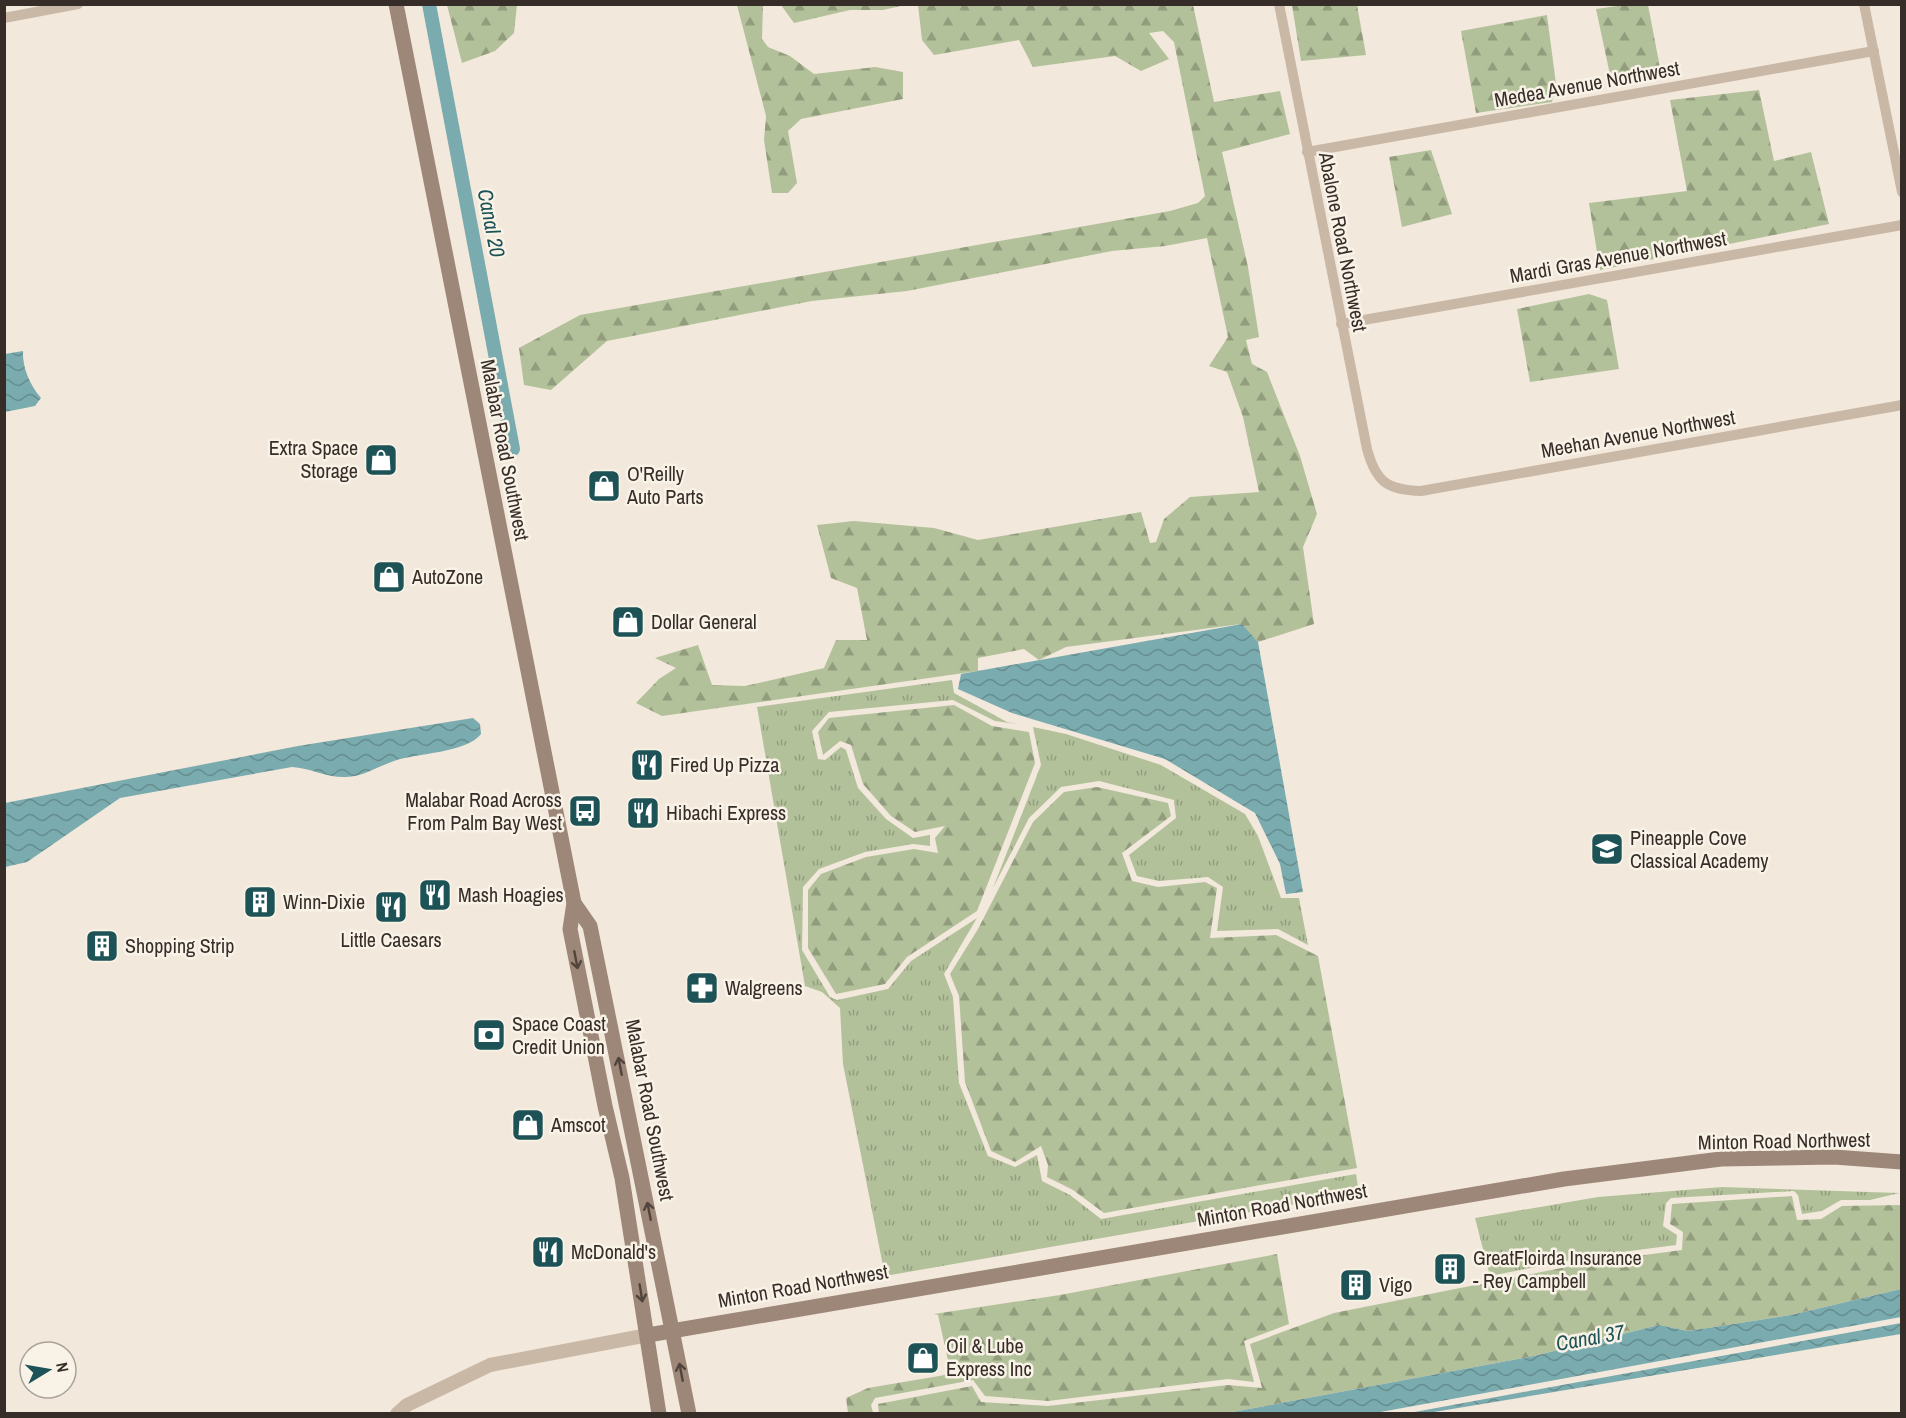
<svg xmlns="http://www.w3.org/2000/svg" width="1906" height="1418" viewBox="0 0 1906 1418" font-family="'Archivo Narrow',sans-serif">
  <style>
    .grass { fill: url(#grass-tufts) }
    .forest { fill: url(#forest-firs) }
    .water { fill: url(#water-waves) }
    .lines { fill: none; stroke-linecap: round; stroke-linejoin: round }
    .canal { stroke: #7aabae; stroke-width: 14 }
    .minor { stroke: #cab8a7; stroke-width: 10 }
    .tertiary { stroke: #cab8a7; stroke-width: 14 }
    .secondary { stroke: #9d8778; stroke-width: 15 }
    .oneway { stroke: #50443c }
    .labels { text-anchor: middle; stroke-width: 5; stroke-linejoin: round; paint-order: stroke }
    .street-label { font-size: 20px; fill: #362d28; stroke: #f9f2e7 }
    .poi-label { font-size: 20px; fill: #362d28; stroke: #f9f2e7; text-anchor: start }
    .water-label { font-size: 21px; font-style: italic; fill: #1d5257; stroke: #f9f2e7 }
  </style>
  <defs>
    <pattern id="grass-tufts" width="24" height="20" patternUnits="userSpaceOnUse" patternTransform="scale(1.5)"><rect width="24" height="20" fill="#b3c19b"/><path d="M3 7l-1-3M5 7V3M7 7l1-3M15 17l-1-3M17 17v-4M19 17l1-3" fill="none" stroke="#929d7e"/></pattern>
    <pattern id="forest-firs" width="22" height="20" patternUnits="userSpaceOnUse" patternTransform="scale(1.5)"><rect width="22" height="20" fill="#b3c19b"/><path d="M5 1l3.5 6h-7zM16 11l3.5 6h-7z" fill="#929d7e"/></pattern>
    <pattern id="water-waves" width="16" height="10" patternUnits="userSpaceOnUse" patternTransform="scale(1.5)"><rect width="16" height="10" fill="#7aabae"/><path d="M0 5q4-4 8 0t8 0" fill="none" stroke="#658c8e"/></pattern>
  </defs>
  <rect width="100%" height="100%" fill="#f2e8db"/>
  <g class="grass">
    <polygon points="952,680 954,693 1007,722 1017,724 995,721 953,700 829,712 812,731 818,759 825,760 841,747 846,750 858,788 886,819 913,838 930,835 930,846 913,844 865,852 819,869 803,887 802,950 830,997 837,1000 888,989 911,961 977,918 944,974 953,997 959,1083 988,1156 1015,1167 1037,1155 1042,1181 1070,1195 1101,1219 1356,1174 1359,1193 885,1276 843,1064 840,1008 822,992 805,986 757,707"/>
    <polygon points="1033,727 1066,734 1161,765 1245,814 1258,836 1281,898 1299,898 1308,945 1278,929 1217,931 1223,887 1208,877 1159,881 1137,876 1129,855 1176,818 1174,800 1099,781 1061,787 1029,818 993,888 1041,765"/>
    <polygon points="1722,1187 1899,1193 1870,1200 1841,1200 1822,1211 1802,1214 1798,1195 1794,1191 1671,1198 1666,1203 1663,1226 1677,1235 1676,1245 1591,1256 1490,1276 1475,1218 1598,1197"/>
  </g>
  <g class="forest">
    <polygon points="1632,4 1648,5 1662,78 1612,84 1596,9"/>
    <polygon points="447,5 517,5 514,33 495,51 462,63"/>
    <polygon points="737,5 763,5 762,39 768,47 790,56 814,74 875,67 903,72 903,99 801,119 788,131 797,183 788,193 772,193 764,140 766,116"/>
    <polygon points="781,5 905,5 883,10 850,10 794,23"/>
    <polygon points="918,5 1193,5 1214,102 1280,91 1290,134 1222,152 1248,267 1259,337 1246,340 1252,364 1267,372 1300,456 1317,514 1303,547 1314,624 1258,642 1241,624 1066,647 1039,660 1024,649 978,658 978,671 662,716 636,703 659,679 676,668 655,658 698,645 712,685 745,686 824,668 836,640 867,640 857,588 831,578 817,525 854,521 934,528 978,540 1141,512 1150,543 1156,542 1164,519 1190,497 1259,492 1243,417 1227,372 1209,366 1228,337 1207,238 1165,246 1112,251 907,291 812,301 607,341 551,390 524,385 519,348 580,315 1170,211 1198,203 1205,196 1174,42 1163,31 1149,33 1169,59 1141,71 1115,56 1033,67 1019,40 934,55 922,40"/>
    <polygon points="1292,5 1357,5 1366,55 1301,61"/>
    <polygon points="1547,15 1556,84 1552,102 1476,113 1461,31"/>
    <polygon points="1759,90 1774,161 1811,152 1829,224 1600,270 1589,203 1687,191 1670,100"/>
    <polygon points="1431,150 1452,214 1402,227 1389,157"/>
    <polygon points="1589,294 1607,300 1619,369 1530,382 1517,309"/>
    <polygon points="954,705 992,726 1029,732 1035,763 977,911 907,957 885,984 836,994 808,948 808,890 821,874 866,857 914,849 938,853 935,838 945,826 915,832 891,816 863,784 851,745 840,741 823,755 818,732 829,718"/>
    <polygon points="1097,787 1168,803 1171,816 1122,853 1132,881 1158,887 1205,882 1217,888 1210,938 1276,935 1318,956 1357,1168 1104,1213 1073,1190 1047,1177 1048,1165 1041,1146 1015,1162 991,1151 965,1082 959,996 950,974 978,929 1033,822 1064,792"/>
    <polygon points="1792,1196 1797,1220 1821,1219 1842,1206 1901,1205 1901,1289 1791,1315 1688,1331 1659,1325 1534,1356 1227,1413 879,1414 878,1404 972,1386 981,1402 1048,1406 1228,1385 1262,1388 1250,1344 1334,1313 1592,1262 1682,1250 1683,1232 1670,1224 1672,1204"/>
    <polygon points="1277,1254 1289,1324 1244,1341 1254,1382 1228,1379 1048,1401 985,1396 973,1380 875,1398 871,1405 873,1413 848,1413 846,1398 868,1388 951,1374 938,1315 934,1314 1060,1295"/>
  </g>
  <g class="water">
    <path d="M 23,351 C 22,367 30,385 41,398 L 35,406 L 5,412 L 5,354 Z"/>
    <polygon points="1242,624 1258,642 1303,892 1286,894 1280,864 1255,813 1165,759 1012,713 958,689 961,674"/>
    <path d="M 473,718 L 480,724 L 481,734 C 467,753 416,753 394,761 C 379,766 362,777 346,777 C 328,778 310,768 292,767 L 120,798 L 27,862 L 5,867 L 5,803 L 298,746 Z"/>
    <polygon points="1901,1289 1901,1317 1375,1413 1227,1413 1534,1356 1659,1325 1688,1331 1791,1315"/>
    <polygon points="1901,1323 1901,1334 1428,1413 1409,1413"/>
  </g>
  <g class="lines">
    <polyline class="canal" points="429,4 513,449"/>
    <g class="minor">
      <path d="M 1279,4 L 1367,449 C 1376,482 1387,490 1421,491 L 1902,405"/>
      <polyline points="1864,4 1902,192"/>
      <polyline points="4,18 78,4"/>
      <polyline points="1307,152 1874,51"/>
      <polyline points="1341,324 1902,225"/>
    </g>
    <polyline class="tertiary" points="397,1414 407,1405 490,1365 648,1335"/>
    <g class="secondary">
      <polyline points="396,4 574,903 570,929 605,1106 622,1178 659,1414"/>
      <polyline points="574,903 590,926 689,1414"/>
      <polyline points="648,1335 1564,1179 1721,1159 1834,1157 1902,1162"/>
    </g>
  </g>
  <defs><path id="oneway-shaft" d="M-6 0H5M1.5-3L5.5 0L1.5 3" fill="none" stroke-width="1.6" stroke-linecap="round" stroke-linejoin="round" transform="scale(1.5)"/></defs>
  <g class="oneway">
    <use href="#oneway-shaft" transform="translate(576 960) rotate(79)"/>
    <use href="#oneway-shaft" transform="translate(620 1066) rotate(-101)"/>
    <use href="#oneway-shaft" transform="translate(649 1211) rotate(-101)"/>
    <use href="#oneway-shaft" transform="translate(641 1293) rotate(81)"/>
    <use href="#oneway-shaft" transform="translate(681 1372) rotate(-101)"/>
  </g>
  <defs>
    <symbol id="shop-square" viewBox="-11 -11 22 22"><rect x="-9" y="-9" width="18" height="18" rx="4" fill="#1d5257" stroke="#f9f2e7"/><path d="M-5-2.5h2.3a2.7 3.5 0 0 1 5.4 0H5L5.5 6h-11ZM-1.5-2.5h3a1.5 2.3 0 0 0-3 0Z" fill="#fff"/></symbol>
    <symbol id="restaurant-square" viewBox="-11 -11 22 22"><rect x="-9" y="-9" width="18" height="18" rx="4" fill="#1d5257" stroke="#f9f2e7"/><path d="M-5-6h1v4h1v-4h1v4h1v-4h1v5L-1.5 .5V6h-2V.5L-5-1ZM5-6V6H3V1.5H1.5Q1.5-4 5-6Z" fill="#fff"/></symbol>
    <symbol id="bus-square" viewBox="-11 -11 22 22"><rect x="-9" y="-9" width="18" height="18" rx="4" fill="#1d5257" stroke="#f9f2e7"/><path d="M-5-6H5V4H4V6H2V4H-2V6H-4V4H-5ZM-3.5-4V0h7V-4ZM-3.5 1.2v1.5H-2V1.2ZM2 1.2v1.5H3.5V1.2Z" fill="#fff"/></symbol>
    <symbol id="school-square" viewBox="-11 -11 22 22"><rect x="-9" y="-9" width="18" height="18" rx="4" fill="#1d5257" stroke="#f9f2e7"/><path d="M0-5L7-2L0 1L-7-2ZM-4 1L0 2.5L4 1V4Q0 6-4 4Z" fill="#fff"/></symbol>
    <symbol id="building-square" viewBox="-11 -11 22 22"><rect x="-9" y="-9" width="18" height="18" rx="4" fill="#1d5257" stroke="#f9f2e7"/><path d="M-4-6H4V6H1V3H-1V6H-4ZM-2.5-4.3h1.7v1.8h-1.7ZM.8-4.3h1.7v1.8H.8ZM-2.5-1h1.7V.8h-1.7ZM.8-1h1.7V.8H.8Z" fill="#fff"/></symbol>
    <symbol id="pharmacy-square" viewBox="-11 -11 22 22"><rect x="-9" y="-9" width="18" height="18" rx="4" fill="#1d5257" stroke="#f9f2e7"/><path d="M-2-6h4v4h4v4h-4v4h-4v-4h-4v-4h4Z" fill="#fff"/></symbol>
    <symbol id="bank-square" viewBox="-11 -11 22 22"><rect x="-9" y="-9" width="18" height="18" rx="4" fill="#1d5257" stroke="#f9f2e7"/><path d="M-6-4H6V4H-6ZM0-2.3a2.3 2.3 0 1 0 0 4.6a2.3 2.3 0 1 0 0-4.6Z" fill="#fff"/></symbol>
  </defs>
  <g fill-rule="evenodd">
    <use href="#shop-square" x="362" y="441" width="38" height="38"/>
    <use href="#shop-square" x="585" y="467" width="38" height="38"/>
    <use href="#shop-square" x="370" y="558" width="38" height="38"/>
    <use href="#shop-square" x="609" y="603" width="38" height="38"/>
    <use href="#restaurant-square" x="628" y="746" width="38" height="38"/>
    <use href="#bus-square" x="566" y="792" width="38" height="38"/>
    <use href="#restaurant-square" x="624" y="794" width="38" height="38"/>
    <use href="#school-square" x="1588" y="830" width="38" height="38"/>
    <use href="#restaurant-square" x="416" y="876" width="38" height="38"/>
    <use href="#building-square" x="241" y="883" width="38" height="38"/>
    <use href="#restaurant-square" x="372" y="888" width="38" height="38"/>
    <use href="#building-square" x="83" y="927" width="38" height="38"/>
    <use href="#pharmacy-square" x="683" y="969" width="38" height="38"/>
    <use href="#bank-square" x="470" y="1016" width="38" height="38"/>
    <use href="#shop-square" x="509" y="1106" width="38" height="38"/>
    <use href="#restaurant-square" x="529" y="1233" width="38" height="38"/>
    <use href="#building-square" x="1431" y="1250" width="38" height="38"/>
    <use href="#building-square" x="1337" y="1266" width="38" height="38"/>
    <use href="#shop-square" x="904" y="1339" width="38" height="38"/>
  </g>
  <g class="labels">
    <g class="street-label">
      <text transform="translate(1587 84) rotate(-10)" y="7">Medea Avenue Northwest</text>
      <text transform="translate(1343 242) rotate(79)" y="7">Abalone Road Northwest</text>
      <text transform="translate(1618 257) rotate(-10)" y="7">Mardi Gras Avenue Northwest</text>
      <text transform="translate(1638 434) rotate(-10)" y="7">Meehan Avenue Northwest</text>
      <text transform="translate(505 450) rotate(79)" y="7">Malabar Road Southwest</text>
      <text transform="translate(650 1110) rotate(79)" y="7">Malabar Road Southwest</text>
      <text transform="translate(1784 1141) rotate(-1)" y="7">Minton Road Northwest</text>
      <text transform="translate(1282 1205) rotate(-10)" y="7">Minton Road Northwest</text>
      <text transform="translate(803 1286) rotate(-10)" y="7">Minton Road Northwest</text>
    </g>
    <g class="poi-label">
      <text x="358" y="455" text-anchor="end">Extra Space<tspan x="358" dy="23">Storage</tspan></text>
      <text x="627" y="481">O'Reilly<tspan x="627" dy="23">Auto Parts</tspan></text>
      <text x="412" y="584">AutoZone</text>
      <text x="651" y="629">Dollar General</text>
      <text x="670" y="772">Fired Up Pizza</text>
      <text x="562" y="807" text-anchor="end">Malabar Road Across<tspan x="562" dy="23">From Palm Bay West</tspan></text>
      <text x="666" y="820">Hibachi Express</text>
      <text x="1630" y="845">Pineapple Cove<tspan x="1630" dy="23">Classical Academy</tspan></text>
      <text x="458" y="902">Mash Hoagies</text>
      <text x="283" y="909">Winn-Dixie</text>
      <text x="391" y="947" text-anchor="middle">Little Caesars</text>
      <text x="125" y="953">Shopping Strip</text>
      <text x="725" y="995">Walgreens</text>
      <text x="512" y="1031">Space Coast<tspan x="512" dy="23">Credit Union</tspan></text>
      <text x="551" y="1132">Amscot</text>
      <text x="571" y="1259">McDonald's</text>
      <text x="1473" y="1265">GreatFloirda Insurance<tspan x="1473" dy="23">- Rey Campbell</tspan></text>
      <text x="1379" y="1292">Vigo</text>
      <text x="946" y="1353">Oil &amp; Lube<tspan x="946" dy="23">Express Inc</tspan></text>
    </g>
    <g class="water-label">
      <text transform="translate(491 223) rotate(79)" y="7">Canal 20</text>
      <text transform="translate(1590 1338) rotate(-10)" y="7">Canal 37</text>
    </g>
  </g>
  <rect width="1906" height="1418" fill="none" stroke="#362d28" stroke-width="12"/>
  <g transform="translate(48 1370) rotate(79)"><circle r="28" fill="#f9f2e7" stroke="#aba39b" stroke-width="1.5"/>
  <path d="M0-4.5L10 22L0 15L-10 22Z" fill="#1d5257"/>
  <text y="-9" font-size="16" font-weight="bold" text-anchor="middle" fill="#362d28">N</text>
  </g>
</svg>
